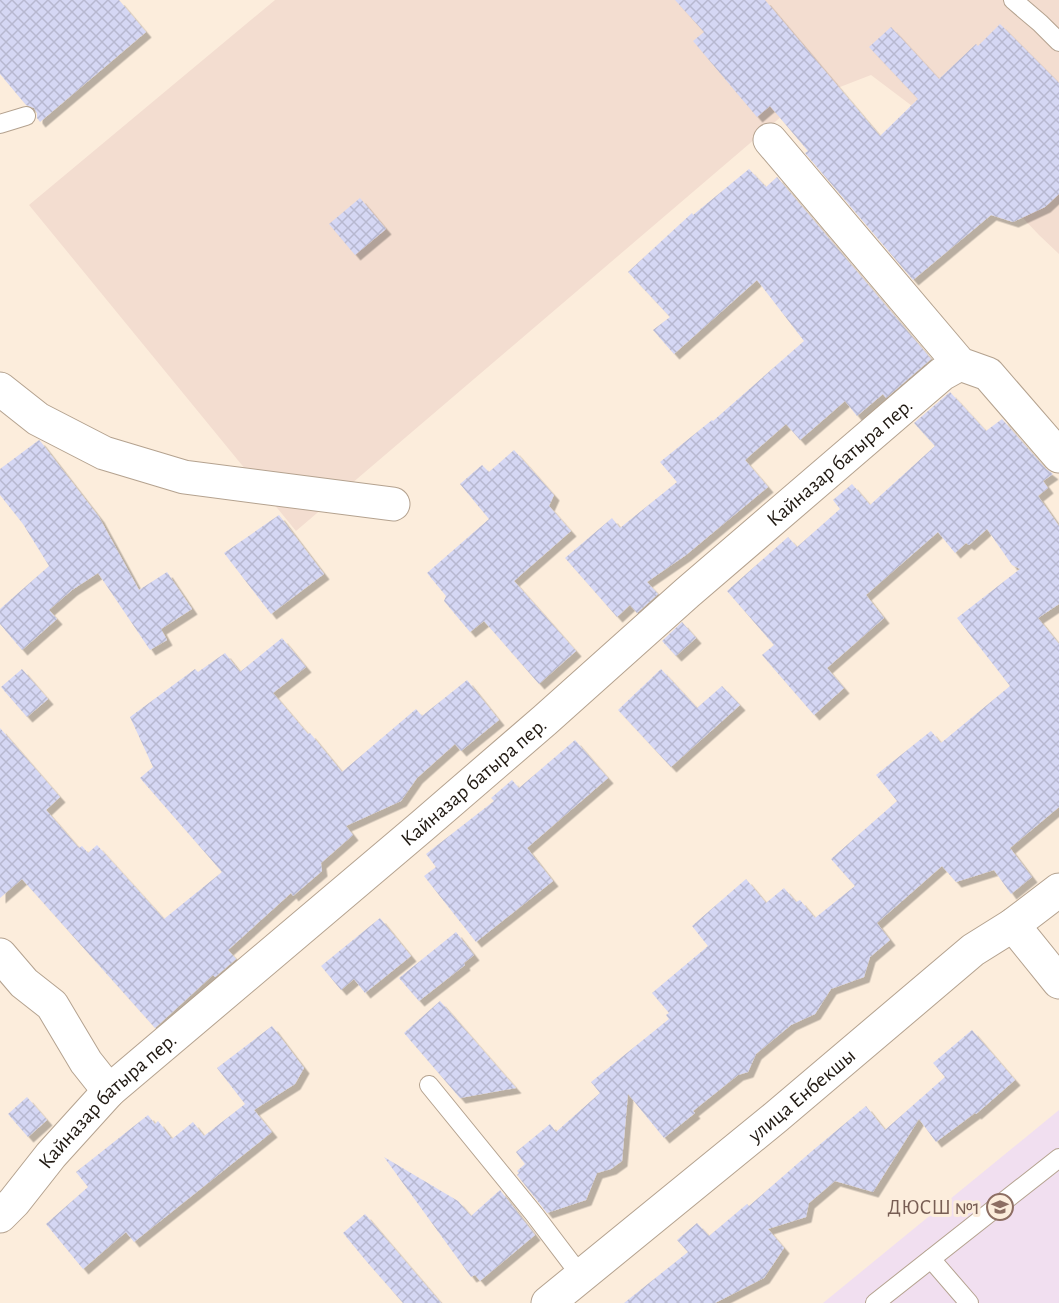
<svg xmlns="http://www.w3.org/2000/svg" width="1059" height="1303" viewBox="0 0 1059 1303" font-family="'Alegreya Sans',sans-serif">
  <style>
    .industrial { fill: #f3ddd0 }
    .education { fill: #f1dff0 }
    .building { fill: url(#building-cross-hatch); filter: url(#shadow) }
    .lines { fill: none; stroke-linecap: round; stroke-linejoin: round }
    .service-casing { stroke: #b4a28f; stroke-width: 20 }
    .minor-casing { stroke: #b4a28f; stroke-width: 35 }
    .service { stroke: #fff; stroke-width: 18 }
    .minor { stroke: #fff; stroke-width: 33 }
    .labels { text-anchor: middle; stroke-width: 6; stroke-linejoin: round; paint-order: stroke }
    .street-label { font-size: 21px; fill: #201912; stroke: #fceddc }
    .education-label { font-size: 21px; fill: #785e54; stroke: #fceddc; text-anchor: end }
  </style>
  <defs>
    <pattern id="building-cross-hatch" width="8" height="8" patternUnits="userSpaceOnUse" patternTransform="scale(1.5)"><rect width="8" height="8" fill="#d5d7f4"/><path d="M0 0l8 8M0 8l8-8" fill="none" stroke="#b7b8d0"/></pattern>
    <filter id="shadow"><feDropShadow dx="5.5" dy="5.5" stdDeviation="0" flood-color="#0004"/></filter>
  </defs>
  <rect width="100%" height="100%" fill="#fceddc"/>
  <polygon class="industrial" points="275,0 1059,0 1059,254 1039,235 928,118 871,75 796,104 296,531 29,205"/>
  <polygon class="education" points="1059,1110 1059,1303 823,1303"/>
  <g class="building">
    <polygon points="0,0 119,0 146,32 40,122 37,118 37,113 34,108 26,105 0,74"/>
    <polygon points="675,0 765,0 880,136 918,99 869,47 891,27 939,79 976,44 978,46 1000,24 1059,83 1059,194 1045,207 1013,222 991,215 913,280 805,153 808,151 770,106 757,117 693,41 704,32"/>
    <polygon points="749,169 766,187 777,177 931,359 886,398 883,394 857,416 845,401 800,440 786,424 745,460 768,487 686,555 647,582 658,594 637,613 630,605 617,617 565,558 612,518 620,528 677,482 660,462 712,420 713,421 804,341 757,280 674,354 653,330 670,317 628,272 692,213 693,215"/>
    <polygon points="360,198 386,229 355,255 329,224"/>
    <polygon points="950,392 986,431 1002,419 1045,468 1053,474 1043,481 1048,488 1038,496 1059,526 1059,604 1038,618 1059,644 1059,807 1010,848 1032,877 1011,894 994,870 956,882 942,866 877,923 890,940 870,957 864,977 831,989 815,1014 791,1025 756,1054 748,1072 738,1075 693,1111 695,1113 664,1138 628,1094 622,1161 611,1169 597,1173 586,1200 547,1213 517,1175 519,1173 517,1171 525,1164 516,1152 550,1124 556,1132 600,1093 591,1082 669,1019 666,1015 669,1013 652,993 708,946 692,926 746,879 766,903 784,888 796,902 800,900 815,918 855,886 831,859 897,801 876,775 931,731 941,743 1010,686 957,618 1020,569 1012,565 987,529 969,545 966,543 955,553 938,532 866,595 884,618 827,668 844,688 814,715 762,655 774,645 727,591 788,537 797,547 840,509 833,500 852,484 870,505 935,446 914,423"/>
    <polygon points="39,440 41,442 99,517 139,590 167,572 192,609 161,629 167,640 150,650 98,573 72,590 49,610 57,619 22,650 0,624 0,609 49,566 23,524 0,495 0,469"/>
    <polygon points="514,450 554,495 549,506 571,531 514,581 576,651 539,684 484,621 470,632 444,601 446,596 427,573 489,519 460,484 482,465 489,472"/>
    <polygon points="279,515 324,574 271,614 224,553"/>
    <polygon points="682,622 696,638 676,656 662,641"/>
    <polygon points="282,638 306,667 273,693 308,734 310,733 342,772 416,709 422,716 467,680 499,720 461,751 455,744 417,778 401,801 346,826 353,835 321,863 322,871 293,896 291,893 228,950 236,959 215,977 213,975 155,1028 22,879 0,898 0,728 60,797 46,810 79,848 82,846 88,853 97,845 164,919 222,872 140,778 153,767 130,717 195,669 198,672 225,653 240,672"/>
    <polygon points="22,669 48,699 27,717 1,687"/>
    <polygon points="661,669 697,708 722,686 740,705 671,767 618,710"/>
    <polygon points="575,740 608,778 527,848 553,881 476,942 424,876 436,867 426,854 494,801 491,798 512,780 519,788"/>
    <polygon points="380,918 411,956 365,993 354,979 341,990 321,966"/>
    <polygon points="456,932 474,955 464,963 465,965 419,1001 399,978"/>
    <polygon points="440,1001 516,1088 460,1098 404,1033"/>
    <polygon points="272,1026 304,1068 295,1084 254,1110 272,1132 134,1242 126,1232 83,1269 46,1224 88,1187 76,1172 148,1115 155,1124 158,1121 172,1139 193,1122 204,1136 245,1104 217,1068"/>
    <polygon points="972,1030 1015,1080 976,1114 975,1113 936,1142 919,1119 873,1192 835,1181 809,1203 806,1217 768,1229 784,1248 764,1278 715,1303 624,1303 688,1252 677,1240 697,1223 709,1236 747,1204 749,1206 812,1151 866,1106 885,1130 945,1077 933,1063"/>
    <polygon points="27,1097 47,1120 28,1137 8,1114"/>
    <polygon points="384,1157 458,1201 471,1216 500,1190 535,1235 480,1281 475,1275 471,1277"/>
    <polygon points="365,1214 441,1303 403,1303 367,1262 343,1233"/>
  </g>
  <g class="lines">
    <defs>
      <g id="service">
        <polyline points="1013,0 1040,23 1059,42"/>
        <polyline points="0,124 26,116"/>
        <polyline points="429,1085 534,1214 581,1276"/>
        <polyline points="931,1259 969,1303"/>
        <polyline points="875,1303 1059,1158"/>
      </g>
      <g id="minor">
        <polyline points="770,140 960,364 988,374 1059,456"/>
        <polyline points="0,389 38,419 104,453 184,477 393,504"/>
        <polyline points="1013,925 1059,982"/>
        <polyline points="0,955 24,983 52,1005 86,1062 109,1091"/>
        <path id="s1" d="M 0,1216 L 14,1202 L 51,1155 L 109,1091 L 421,827 L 545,720 L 687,593 L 942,374 L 960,364"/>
        <path id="s2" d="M 548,1303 L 776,1117 L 973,950 L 1013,925 L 1059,890"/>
      </g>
    </defs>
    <use href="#service" class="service-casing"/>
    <use href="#minor" class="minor-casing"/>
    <use href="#service" class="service"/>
    <use href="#minor" class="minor"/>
  </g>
  <defs>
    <symbol id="school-ring" viewBox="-11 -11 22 22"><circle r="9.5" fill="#fceddc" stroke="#8d6e63" stroke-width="1.5"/><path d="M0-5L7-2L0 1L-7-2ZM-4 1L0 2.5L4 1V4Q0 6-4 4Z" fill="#8d6e63"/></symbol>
  </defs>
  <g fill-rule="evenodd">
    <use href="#school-ring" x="985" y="1192" width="30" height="30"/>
  </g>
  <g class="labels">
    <g class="street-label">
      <text dy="7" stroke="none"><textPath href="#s1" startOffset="1130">Кайназар батыра пер.</textPath></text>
      <text dy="7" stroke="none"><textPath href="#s1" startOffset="644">Кайназар батыра пер.</textPath></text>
      <text dy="7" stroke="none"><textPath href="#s2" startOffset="328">улица Енбекшы</textPath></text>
      <text dy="7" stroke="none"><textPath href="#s1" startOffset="158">Кайназар батыра пер.</textPath></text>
    </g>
    <g class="education-label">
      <text x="980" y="1214">ДЮСШ №1</text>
    </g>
  </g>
</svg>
